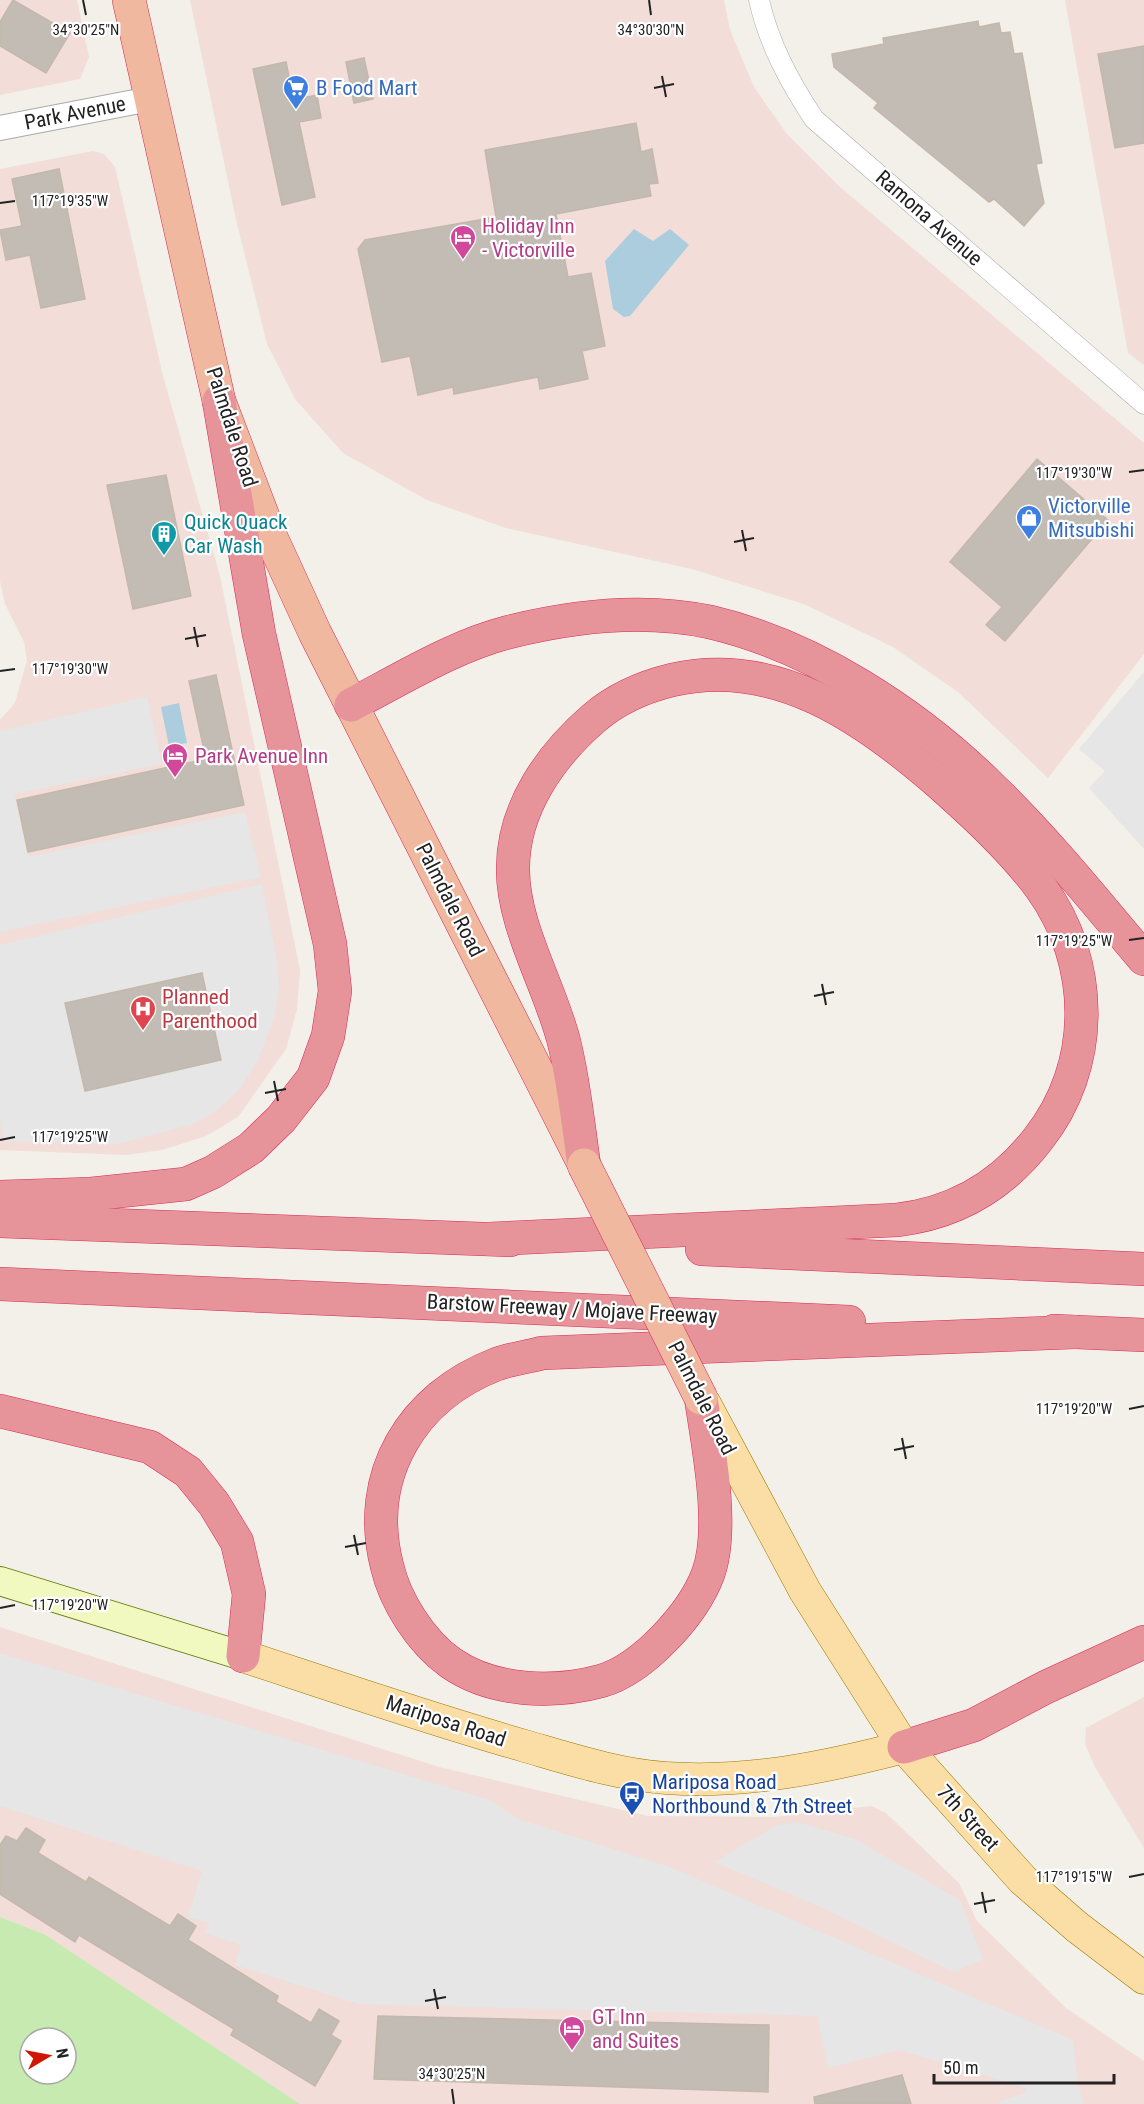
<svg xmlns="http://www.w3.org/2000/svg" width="1144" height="2104" viewBox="0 0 1144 2104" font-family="'Roboto Condensed',sans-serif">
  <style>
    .commercial { fill: #f2ddd9 }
    .grass { fill: #c7eab1; fill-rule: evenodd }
    .parking { fill: #e6e6e6 }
    .water { fill: #abcdde }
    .building { fill: #c3bcb5; stroke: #c4b8ab; stroke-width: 1.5 }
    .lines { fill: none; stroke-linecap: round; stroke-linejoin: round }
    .minor-casing { stroke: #a9a9a9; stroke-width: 21 }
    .tertiary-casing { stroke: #a9a9a9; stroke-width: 26 }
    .secondary-casing { stroke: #637b07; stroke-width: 30 }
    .primary-casing { stroke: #9e7902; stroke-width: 33 }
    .trunk-casing { stroke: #d92c57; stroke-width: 34 }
    .motorway-casing { stroke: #d92c57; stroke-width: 34 }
    .minor { stroke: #fff; stroke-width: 20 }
    .tertiary { stroke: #fff; stroke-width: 24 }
    .secondary { stroke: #f1f9c0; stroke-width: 28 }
    .primary { stroke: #fbdea5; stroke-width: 32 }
    .trunk { stroke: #f1b8a0; stroke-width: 33 }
    .motorway { stroke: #e7939a; stroke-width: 33 }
    .trunk-bridge-casing { stroke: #d92c57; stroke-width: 34; stroke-linecap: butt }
    .trunk-bridge { stroke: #f1b8a0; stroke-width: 33 }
    .ticks { fill: none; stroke: #222; stroke-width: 2 }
    .labels { text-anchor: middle; stroke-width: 4.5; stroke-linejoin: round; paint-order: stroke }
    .shop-label { font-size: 21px; fill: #366cbe; stroke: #fff; text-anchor: start }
    .street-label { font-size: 21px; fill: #222; stroke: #fff }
    .hotel-label { font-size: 21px; fill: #b23c85; stroke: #fff; text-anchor: start }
    .culture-label { font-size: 21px; fill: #0d838f; stroke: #fff; text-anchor: start }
    .health-label { font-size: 21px; fill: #be3a42; stroke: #fff; text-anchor: start }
    .transit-label { font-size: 21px; fill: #164399; stroke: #fff; text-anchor: start }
    .ticks-label { font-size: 15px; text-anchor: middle; fill: #222; stroke: #fff; stroke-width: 4.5; stroke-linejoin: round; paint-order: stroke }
  </style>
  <rect width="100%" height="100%" fill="#f2f0e9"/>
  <g class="commercial">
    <polygon points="0,0 77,0 89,57 80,79 0,95"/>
    <polygon points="190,0 724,0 730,30 754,87 787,134 840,187 1144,443 1144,654 1048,778 958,692 893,647 804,604 692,569 506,528 427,500 343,453 295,399 267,344 237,224"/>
    <polygon points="1065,0 1144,0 1144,365 1128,353"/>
    <polygon points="93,151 104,154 115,167 163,376 220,576 300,970 297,1009 286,1049 238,1117 206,1136 162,1150 126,1155 0,1150 0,720 15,703 27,660 24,642 5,604 0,581 0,169"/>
    <polygon points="0,1627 439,1767 648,1816 774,1817 871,1806 886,1813 959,1883 977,1921 1066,2008 1144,2061 1144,2104 300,2104 44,1934 0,1917"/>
    <polygon points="1144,1697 1144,1848 1095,1767 1085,1744 1086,1728"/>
  </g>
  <path class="grass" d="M 0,1917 L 44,1934 L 300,2104 L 0,2104 ZM 30,2038 L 66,2038 L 66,2074 L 30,2074 Z"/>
  <g class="parking">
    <polygon points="1144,672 1144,849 1089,788 1105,771 1079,749"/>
    <polygon points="147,697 162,764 14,794 28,857 245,812 261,877 0,932 0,731"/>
    <polygon points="262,884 277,960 279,989 274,1019 257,1062 239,1090 217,1110 193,1124 118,1144 4,1141 0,1121 0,945"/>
    <polygon points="0,1653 490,1800 518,1819 667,1866 1073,2040 1078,2086 1084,2104 999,2104 1000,2101 1025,2093 1026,2088 899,2050 828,2068 817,2016 359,2004 235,1965 241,1945 205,1933 209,1923 188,1917 202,1871 0,1806"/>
    <polygon points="798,1822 855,1839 960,1900 983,1959 954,1972 812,1903 714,1862 777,1825"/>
  </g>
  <g class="water">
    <polygon points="634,229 653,241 670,229 689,245 630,316 624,317 613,309 605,261"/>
    <polygon points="179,703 187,743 169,746 161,707"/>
  </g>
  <g class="building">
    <polygon points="13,0 70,33 46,73 0,46 0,22"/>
    <polygon points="978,21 979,27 999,23 1001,33 1010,32 1014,54 1022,53 1042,163 1036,164 1044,203 1024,226 994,199 989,202 874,108 878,103 834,67 832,54 884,44 883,38"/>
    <polygon points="1144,46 1144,143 1115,148 1098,54"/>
    <polygon points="364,58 373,99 354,103 346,62"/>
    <polygon points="286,62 294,100 317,95 321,118 299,122 315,197 282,205 253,69"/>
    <polygon points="636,123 641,152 652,149 658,183 649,184 651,196 556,214 568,277 591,273 605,346 582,351 588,379 540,389 538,377 454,394 453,387 418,395 410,356 382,362 358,249 365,240 496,217 485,150"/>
    <polygon points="59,169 85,299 41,308 30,255 6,260 0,230 22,226 12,179"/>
    <polygon points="1037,459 1108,520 1005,641 986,625 1002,607 950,562"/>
    <polygon points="166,475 191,596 133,609 107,485"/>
    <polygon points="216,675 244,805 28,852 17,800 206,759 189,681"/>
    <polygon points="202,973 221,1060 85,1091 65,1003"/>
    <polygon points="26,1828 45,1840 38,1853 86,1882 89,1877 170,1926 178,1914 196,1926 188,1940 278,1996 276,2002 311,2023 319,2009 339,2021 331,2035 341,2041 315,2086 231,2035 234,2029 79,1935 75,1942 0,1894 0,1845 6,1836 17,1841"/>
    <polygon points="378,2016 769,2025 768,2092 374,2079"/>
    <polygon points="902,2075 911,2104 815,2104 814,2097"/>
  </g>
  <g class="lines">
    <defs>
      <path id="minor" d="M 759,0 C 769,44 789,81 814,119 L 1144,404"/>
      <polyline id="tertiary" points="0,128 150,99"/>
      <polyline id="secondary" points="0,1581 243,1656"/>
      <g id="primary">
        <polyline points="705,1404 805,1591 904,1747 1023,1880 1077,1927 1144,1978"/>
        <path d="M 243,1656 C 337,1687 430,1719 525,1746 C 570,1759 619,1775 666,1778 C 746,1784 827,1767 904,1747"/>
      </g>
      <polyline id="trunk" points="129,0 219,401 270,535 315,633 582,1160"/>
      <g id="motorway">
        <path d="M 351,705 C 401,679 454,646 509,632 C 573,616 644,608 710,622 C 813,646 916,713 991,787 C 1046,840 1095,901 1144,959"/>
        <polyline points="0,1197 91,1194 186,1184 213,1172 251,1148 281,1119 313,1078 328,1036 335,991 330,944 259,634 219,401"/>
        <polyline points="0,1221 510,1240"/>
        <path d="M 489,1239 L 897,1220 C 956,1213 1002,1186 1038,1139 C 1096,1066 1095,963 1041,888 C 1012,849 975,815 939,783 C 864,718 776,656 672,680 C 643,687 616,699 594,718 C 551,755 513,808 513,868 C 512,925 550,986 564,1042 C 574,1082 578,1124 584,1165"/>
        <polyline points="702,1249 1144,1269"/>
        <polyline points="0,1284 849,1322"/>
        <polyline points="1054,1331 1144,1335"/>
        <path d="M 701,1398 C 708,1446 725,1528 708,1574 C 693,1614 643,1669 601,1681 C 553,1694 493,1692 451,1663 C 421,1642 395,1601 387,1566 C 364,1476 411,1397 497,1364 C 511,1359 527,1357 542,1353 L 1075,1332"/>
        <polyline points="0,1411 150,1447 188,1472 214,1504 237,1542 249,1594 243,1656"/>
        <polyline points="904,1747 974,1725 1046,1687 1144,1642"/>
      </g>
    </defs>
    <use href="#minor" class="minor-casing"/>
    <use href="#tertiary" class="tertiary-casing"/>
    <use href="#secondary" class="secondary-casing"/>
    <use href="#primary" class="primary-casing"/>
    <use href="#trunk" class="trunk-casing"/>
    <use href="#motorway" class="motorway-casing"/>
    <use href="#minor" class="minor"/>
    <use href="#tertiary" class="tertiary"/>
    <use href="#secondary" class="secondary"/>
    <use href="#primary" class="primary"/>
    <use href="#trunk" class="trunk"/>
    <use href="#motorway" class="motorway"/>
    <defs>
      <polyline id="trunk-bridge" points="584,1165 701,1398"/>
    </defs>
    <use href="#trunk-bridge" class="trunk-bridge-casing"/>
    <use href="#trunk-bridge" class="trunk-bridge"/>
  </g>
  <path class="ticks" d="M 83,0 L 86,15M 649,0 L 651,15M 662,76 L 666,97M 654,88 L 674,84M 0,203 L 15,201M 1129,472 L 1144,470M 742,530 L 746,551M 734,542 L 754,538M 194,627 L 198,647M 185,639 L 206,635M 0,671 L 15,669M 1129,940 L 1144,938M 822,984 L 826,1005M 814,996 L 834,992M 274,1081 L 278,1101M 265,1093 L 286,1089M 0,1140 L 15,1137M 1129,1409 L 1144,1406M 902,1438 L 906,1459M 894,1450 L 914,1446M 354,1535 L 358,1555M 345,1547 L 366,1543M 0,1608 L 15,1605M 1129,1877 L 1144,1874M 982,1892 L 986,1913M 974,1904 L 995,1900M 434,1989 L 438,2009M 425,2001 L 446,1997M 452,2089 L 454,2104"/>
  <defs>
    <symbol id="supermarket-pin" viewBox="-11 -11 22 30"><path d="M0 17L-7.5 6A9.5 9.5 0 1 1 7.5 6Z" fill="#3f7fe0" stroke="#fff"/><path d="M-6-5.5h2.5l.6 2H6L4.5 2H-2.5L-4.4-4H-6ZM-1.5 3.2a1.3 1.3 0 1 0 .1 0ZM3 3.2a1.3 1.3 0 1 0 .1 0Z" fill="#fff"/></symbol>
    <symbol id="hotel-pin" viewBox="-11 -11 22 30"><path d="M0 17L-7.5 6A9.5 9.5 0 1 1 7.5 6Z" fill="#d1479c" stroke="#fff"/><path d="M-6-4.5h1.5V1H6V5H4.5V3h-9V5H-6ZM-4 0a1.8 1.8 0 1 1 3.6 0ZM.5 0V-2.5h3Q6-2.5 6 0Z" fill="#fff"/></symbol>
    <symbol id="shop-pin" viewBox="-11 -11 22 30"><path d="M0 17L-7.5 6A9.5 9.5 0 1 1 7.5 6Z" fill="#3f7fe0" stroke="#fff"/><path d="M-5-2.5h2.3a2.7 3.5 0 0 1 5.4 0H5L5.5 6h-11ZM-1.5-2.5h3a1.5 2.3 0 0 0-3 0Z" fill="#fff"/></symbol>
    <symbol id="building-pin" viewBox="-11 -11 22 30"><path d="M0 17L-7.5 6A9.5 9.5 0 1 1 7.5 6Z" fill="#0f9aa8" stroke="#fff"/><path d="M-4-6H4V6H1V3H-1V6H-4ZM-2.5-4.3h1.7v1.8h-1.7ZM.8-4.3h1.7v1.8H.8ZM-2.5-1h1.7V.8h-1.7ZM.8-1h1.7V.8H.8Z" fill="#fff"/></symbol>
    <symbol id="hospital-pin" viewBox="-11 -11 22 30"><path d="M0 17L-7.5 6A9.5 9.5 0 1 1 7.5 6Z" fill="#e0444e" stroke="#fff"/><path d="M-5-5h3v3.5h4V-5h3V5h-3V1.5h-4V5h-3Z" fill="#fff"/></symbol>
    <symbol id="bus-pin" viewBox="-11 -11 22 30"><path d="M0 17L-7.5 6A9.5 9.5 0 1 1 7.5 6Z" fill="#1a4fb4" stroke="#fff"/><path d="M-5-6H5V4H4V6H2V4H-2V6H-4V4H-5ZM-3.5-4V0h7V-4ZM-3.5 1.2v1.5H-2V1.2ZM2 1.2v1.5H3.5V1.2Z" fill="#fff"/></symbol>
  </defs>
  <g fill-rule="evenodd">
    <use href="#supermarket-pin" x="281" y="73" width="30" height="40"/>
    <use href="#hotel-pin" x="448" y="223" width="30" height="40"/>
    <use href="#shop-pin" x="1014" y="503" width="30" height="40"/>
    <use href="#building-pin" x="149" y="519" width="30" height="40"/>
    <use href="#hotel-pin" x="160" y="741" width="30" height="40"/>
    <use href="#hospital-pin" x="128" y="994" width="30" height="40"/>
    <use href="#bus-pin" x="617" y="1779" width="30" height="40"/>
    <use href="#hotel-pin" x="557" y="2014" width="30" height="40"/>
  </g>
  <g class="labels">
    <g class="shop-label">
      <text x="316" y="95">B Food Mart</text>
      <text x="1048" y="513">Victorville<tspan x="1048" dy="24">Mitsubishi</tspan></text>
    </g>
    <g class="street-label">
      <text transform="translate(75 113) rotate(-11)" y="7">Park Avenue</text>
      <text transform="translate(929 218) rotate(41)" y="7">Ramona Avenue</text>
      <text transform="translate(232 427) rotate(72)" y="7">Palmdale Road</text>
      <text transform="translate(450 900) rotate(63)" y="7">Palmdale Road</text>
      <text transform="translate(572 1309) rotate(3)" y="7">Barstow Freeway / Mojave Freeway</text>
      <text transform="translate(702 1398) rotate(63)" y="7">Palmdale Road</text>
      <text transform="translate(446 1721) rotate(18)" y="7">Mariposa Road</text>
      <text transform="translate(968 1818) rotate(48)" y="7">7th Street</text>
    </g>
    <g class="hotel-label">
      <text x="482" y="233">Holiday Inn<tspan x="482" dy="24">- Victorville</tspan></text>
      <text x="195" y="763">Park Avenue Inn</text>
      <text x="592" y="2024">GT Inn<tspan x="592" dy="24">and Suites</tspan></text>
    </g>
    <g class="culture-label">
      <text x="184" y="529">Quick Quack<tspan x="184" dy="24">Car Wash</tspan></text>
    </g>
    <g class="health-label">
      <text x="162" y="1004">Planned<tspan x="162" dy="24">Parenthood</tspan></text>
    </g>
    <g class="transit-label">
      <text x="652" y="1789">Mariposa Road<tspan x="652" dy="24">Northbound &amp; 7th Street</tspan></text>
    </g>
  </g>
  <g class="ticks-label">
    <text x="651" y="35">34°30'30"N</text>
    <text x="86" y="35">34°30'25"N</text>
    <text x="70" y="206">117°19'35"W</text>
    <text x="1074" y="478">117°19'30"W</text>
    <text x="70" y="674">117°19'30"W</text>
    <text x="1074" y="946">117°19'25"W</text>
    <text x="70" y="1142">117°19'25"W</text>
    <text x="1074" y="1414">117°19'20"W</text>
    <text x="70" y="1610">117°19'20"W</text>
    <text x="1074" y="1882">117°19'15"W</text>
    <text x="452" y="2079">34°30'25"N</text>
  </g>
  <g transform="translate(48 2056) rotate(80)"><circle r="28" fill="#ffffff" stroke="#a7a7a7" stroke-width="1.5"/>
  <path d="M0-4.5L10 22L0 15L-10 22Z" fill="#d11703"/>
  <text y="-9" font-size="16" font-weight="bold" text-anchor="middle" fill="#222222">N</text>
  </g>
  <path d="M934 2074v9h180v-9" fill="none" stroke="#222222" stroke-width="3"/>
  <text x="943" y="2074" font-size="18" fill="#222222" stroke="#ffffff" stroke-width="4.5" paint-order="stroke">50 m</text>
</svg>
